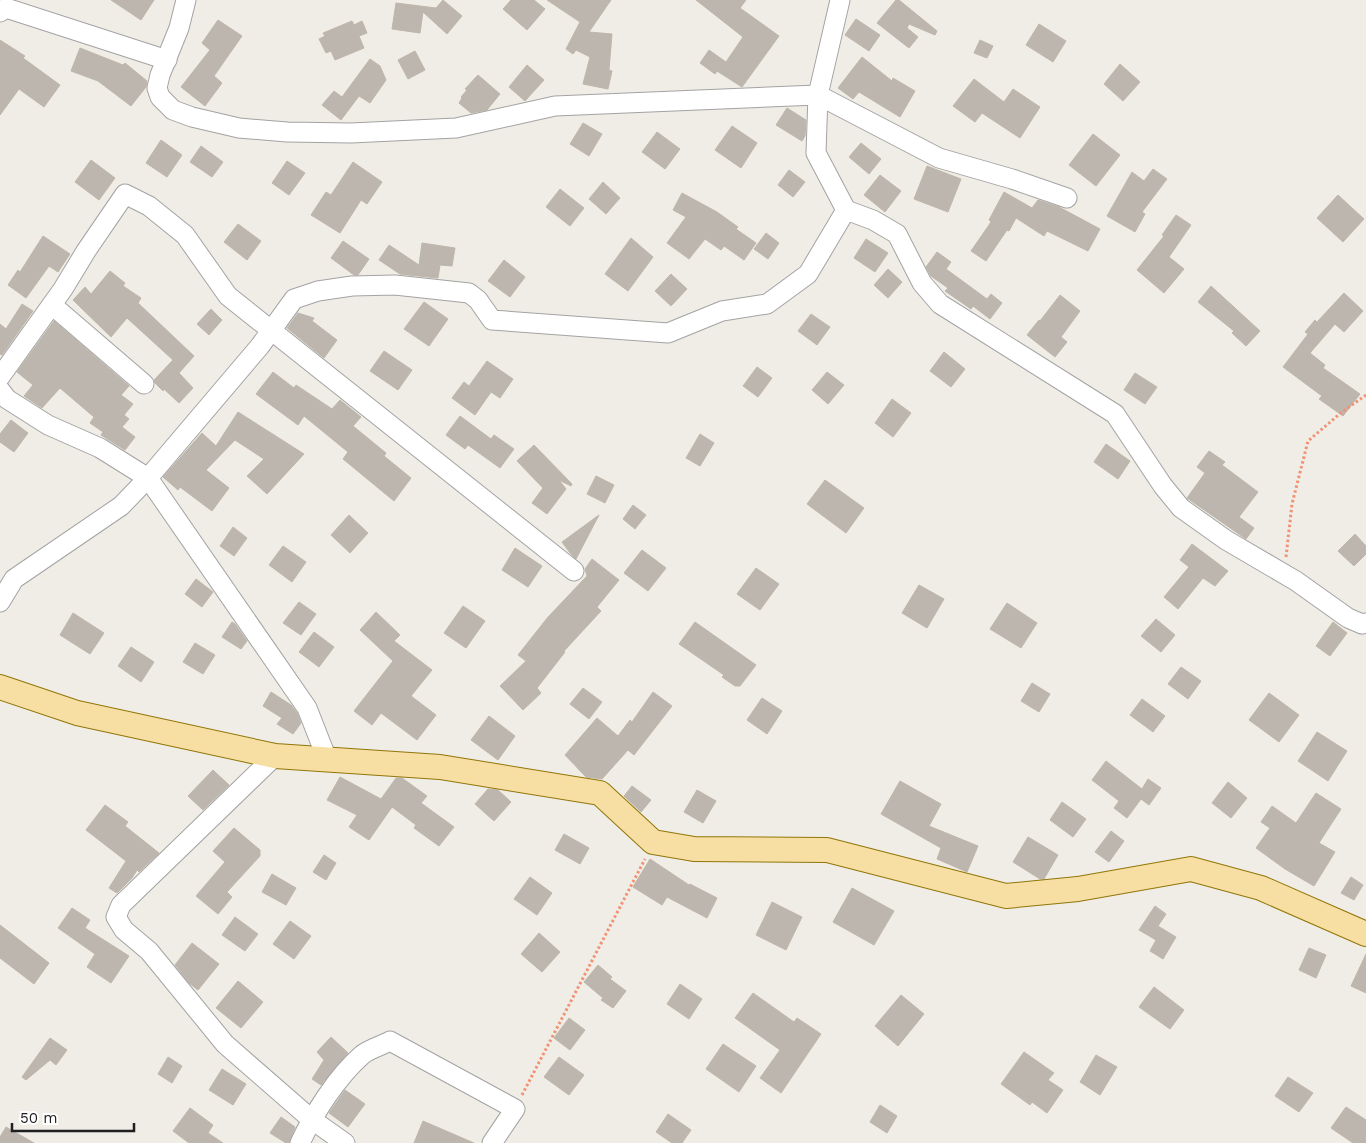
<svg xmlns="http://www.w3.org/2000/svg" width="1366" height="1143" viewBox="0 0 1366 1143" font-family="'Work Sans',sans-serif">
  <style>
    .building { fill: #bcb6af; stroke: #c0b6a9 }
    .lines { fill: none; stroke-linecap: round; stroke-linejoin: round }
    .minor-casing { stroke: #a3a3a3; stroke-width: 21 }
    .major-casing { stroke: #917608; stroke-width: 26 }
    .path { stroke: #f29174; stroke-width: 3; stroke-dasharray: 2.5 2.5; stroke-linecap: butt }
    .minor { stroke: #fff; stroke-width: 19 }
    .major { stroke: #f7dea3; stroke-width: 24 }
  </style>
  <rect width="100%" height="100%" fill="#efede6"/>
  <g class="building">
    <polygon points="111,0 154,0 141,20"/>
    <polygon points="443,0 462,16 447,34 423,12 420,33 392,29 396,3 436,8"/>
    <polygon points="511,0 534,0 545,9 527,30 503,9"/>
    <polygon points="547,0 611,0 589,32 612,34 609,70 612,71 608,89 583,84 590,57 576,50 573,54 566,49 580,22"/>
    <polygon points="696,0 746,0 740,8 779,36 742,87 717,71 715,74 700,63 709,50 726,62 743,37"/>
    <polygon points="896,0 899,0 937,31 935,35 909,24 907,28 918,37 909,48 877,23"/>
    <polygon points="856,19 880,35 869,51 845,35"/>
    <polygon points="218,20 242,36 214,76 222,83 205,106 181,87 210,50 202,43"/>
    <polygon points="352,21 354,25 362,21 367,33 359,36 364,48 335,60 331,51 326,53 319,39 325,36 323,33"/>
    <polygon points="1039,24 1066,41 1053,62 1026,45"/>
    <polygon points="0,40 25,56 23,58 60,85 44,107 19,89 0,115"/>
    <polygon points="980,40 993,46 987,58 974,53"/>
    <polygon points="80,48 123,65 125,63 147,81 146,87 131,106 98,81 71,71"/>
    <polygon points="415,51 425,70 408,79 398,60"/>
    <polygon points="862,57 892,81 893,78 915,91 900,117 859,92 853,99 838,88"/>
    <polygon points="370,59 380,66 386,80 370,103 359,96 341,120 322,105 334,91 342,97"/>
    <polygon points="1120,64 1140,82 1123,101 1104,84"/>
    <polygon points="527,65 544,80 525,101 509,87"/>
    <polygon points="478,75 500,94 487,110 471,113 459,103 462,98 461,97 467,90 465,89"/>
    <polygon points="974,79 1004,102 1013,89 1040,107 1020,138 982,113 975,122 953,106"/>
    <polygon points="787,108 806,120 805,136 802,141 776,125"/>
    <polygon points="583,123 602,134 589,156 570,144"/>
    <polygon points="732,126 757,143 741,168 715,150"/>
    <polygon points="657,132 680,149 665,169 642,152"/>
    <polygon points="1093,134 1120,155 1096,186 1069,165"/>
    <polygon points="161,140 182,155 167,177 146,163"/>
    <polygon points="861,143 881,159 869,174 849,157"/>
    <polygon points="201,146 223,162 212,177 190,162"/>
    <polygon points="91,160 115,178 99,200 75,182"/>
    <polygon points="287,161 305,173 289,195 272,183"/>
    <polygon points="353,162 382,182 367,204 361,200 340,233 311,215 326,192 331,195"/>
    <polygon points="927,166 961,179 948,212 914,199"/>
    <polygon points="1153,169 1167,179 1142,212 1145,214 1135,232 1107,216 1132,172 1144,181"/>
    <polygon points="789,170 805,182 793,197 778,185"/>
    <polygon points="880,175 901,191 885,212 864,195"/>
    <polygon points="603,182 620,198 606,214 589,199"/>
    <polygon points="560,189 584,208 570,226 546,207"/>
    <polygon points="1004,192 1032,208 1038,200 1059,207 1100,229 1088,251 1047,231 1044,236 1016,218 1009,231 1007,230 986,261 971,251 991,222 989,220"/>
    <polygon points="682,193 717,212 738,227 736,229 756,243 744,260 724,246 721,250 705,239 689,259 667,243 686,217 673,210"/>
    <polygon points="1338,195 1364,219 1343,242 1317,218"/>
    <polygon points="1176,215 1191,225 1169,257 1184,269 1164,293 1137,270 1164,236 1162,235"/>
    <polygon points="238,224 261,241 247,260 224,242"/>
    <polygon points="766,233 779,243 768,259 754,249"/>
    <polygon points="43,236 70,254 58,272 49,266 26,298 8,285 18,270 20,272"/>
    <polygon points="631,238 653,257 628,291 605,274"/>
    <polygon points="866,239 888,253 875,272 854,258"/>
    <polygon points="343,241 369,259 358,275 354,275 331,258"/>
    <polygon points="422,243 455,248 452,266 440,265 438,278 400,274 379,260 389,245 419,265"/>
    <polygon points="937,252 951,262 946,269 987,299 991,294 1002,303 990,319 973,306 971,309 945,291 948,288 931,276 926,267"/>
    <polygon points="504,260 525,277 510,297 488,281"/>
    <polygon points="888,269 902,282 888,298 874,285"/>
    <polygon points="110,271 125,283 123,286 141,298 138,303 194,356 179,373 193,388 179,403 164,389 163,391 155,383 154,380 173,360 127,318 111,337 73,300 85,287 91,294"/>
    <polygon points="671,274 687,289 671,306 655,291"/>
    <polygon points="1211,286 1260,331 1246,346 1232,333 1234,331 1198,302"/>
    <polygon points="1344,293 1363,311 1344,332 1335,324 1310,353 1325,365 1323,368 1360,394 1343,416 1319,399 1322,396 1283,367 1308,334 1305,332 1315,320 1317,322"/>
    <polygon points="1060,295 1080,311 1061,337 1067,342 1055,357 1027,335 1039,320 1040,321"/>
    <polygon points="424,302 448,319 429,346 404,329"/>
    <polygon points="22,304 33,311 2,355 0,354 0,324 6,329"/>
    <polygon points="211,309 222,320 209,335 197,324"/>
    <polygon points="298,313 314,318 312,321 337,340 324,358 287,328"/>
    <polygon points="811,314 830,327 817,345 798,331"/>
    <polygon points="54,321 129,386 121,395 133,404 124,415 129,419 122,427 135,437 125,450 101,435 103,432 90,423 94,417 60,388 42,408 24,396 33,385 17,372"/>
    <polygon points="384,351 412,370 398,390 370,371"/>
    <polygon points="944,352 965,369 951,387 930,371"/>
    <polygon points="487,361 513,379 500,398 491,392 475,415 452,398 464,382 469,386"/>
    <polygon points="757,367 772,378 758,397 743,386"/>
    <polygon points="273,372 294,388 296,385 332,409 340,400 361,417 353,426 386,453 384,456 411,478 394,501 343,459 348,452 304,416 298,425 256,394"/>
    <polygon points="827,372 844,385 828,404 812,390"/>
    <polygon points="1135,373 1157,387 1145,404 1124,390"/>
    <polygon points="892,399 911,413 893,437 875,423"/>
    <polygon points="238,412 304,454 267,494 247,476 264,459 235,440 206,470 229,488 212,511 180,487 178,490 163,477 202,433 216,446"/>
    <polygon points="460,416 491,439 494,435 514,449 500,468 468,445 465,449 446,435"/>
    <polygon points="11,420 28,433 14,452 0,442 0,434"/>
    <polygon points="700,434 714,443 700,466 686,458"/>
    <polygon points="1106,444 1130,461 1118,479 1094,462"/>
    <polygon points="534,445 572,484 571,486 559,480 566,489 547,514 532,503 543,488 517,461"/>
    <polygon points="1209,451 1225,462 1222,465 1258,492 1239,517 1254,528 1246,539 1187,498 1205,473 1197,467"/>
    <polygon points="596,476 614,485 605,503 587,494"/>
    <polygon points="825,480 864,508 846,533 807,504"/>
    <polygon points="633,505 646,515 635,529 623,519"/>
    <polygon points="349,515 368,533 350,553 331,535"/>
    <polygon points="599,515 576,559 570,553 562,542"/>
    <polygon points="233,527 247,538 234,556 220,546"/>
    <polygon points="1355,534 1366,546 1366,554 1354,566 1338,551"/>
    <polygon points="1192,544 1228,571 1215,586 1203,578 1178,609 1164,597 1189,567 1180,560"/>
    <polygon points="283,546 306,562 292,582 269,565"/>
    <polygon points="515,548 542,566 528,587 502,570"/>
    <polygon points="642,550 666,568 648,591 624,573"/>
    <polygon points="592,559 619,580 597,607 601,611 564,651 565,652 537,688 541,693 523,710 500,686 526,661 518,655 548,617 587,576 585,569"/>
    <polygon points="756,568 779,584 760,610 737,594"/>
    <polygon points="196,579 213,592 202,607 185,594"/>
    <polygon points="919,585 944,599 927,628 902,613"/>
    <polygon points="299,602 316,614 301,635 283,623"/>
    <polygon points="1007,603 1037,623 1021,648 990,629"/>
    <polygon points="463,606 485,621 466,648 444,633"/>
    <polygon points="376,612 400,635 394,641 432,670 411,696 436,715 417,740 381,713 372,725 354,711 393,661 360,630"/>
    <polygon points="73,613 104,633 90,654 60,635"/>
    <polygon points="1156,619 1175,635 1161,652 1141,636"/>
    <polygon points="232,622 235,624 247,641 241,649 222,637"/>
    <polygon points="695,622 756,665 740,686 735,686 722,677 724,675 679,644"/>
    <polygon points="1333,622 1347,633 1330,656 1316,646"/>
    <polygon points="314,632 334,647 319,667 299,652"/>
    <polygon points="195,643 215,655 203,674 183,662"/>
    <polygon points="131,647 154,662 141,682 118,666"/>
    <polygon points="1181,667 1201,681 1188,699 1168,684"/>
    <polygon points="1032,683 1050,694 1039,712 1021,701"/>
    <polygon points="583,688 602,702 589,719 570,704"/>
    <polygon points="271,692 291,705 297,713 301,723 293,734 277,724 282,718 263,706"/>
    <polygon points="653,692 672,706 634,755 628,750 602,779 586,777 565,755 597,718 618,736 630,720 632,722"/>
    <polygon points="1269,693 1299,715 1279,742 1249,720"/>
    <polygon points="762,698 782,711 767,734 747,720"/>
    <polygon points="1142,699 1165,716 1153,732 1130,715"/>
    <polygon points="489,716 515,736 498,760 471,740"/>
    <polygon points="1317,732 1347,751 1328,781 1298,761"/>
    <polygon points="1106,761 1142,789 1148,779 1161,788 1149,805 1141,799 1127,818 1114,808 1119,801 1092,780"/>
    <polygon points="213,770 229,785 203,810 188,796"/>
    <polygon points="340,777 381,799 396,778 402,778 427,796 421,803 454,827 439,846 414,828 416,825 392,807 369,840 349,827 357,815 327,800"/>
    <polygon points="900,781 941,804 929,826 978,846 967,872 937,859 941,848 881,814"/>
    <polygon points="1228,782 1247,798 1231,818 1212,803"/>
    <polygon points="632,786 651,800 641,812 624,796"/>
    <polygon points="488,789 498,790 511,802 494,821 475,804"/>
    <polygon points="697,790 716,801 703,823 684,812"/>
    <polygon points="1316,793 1341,809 1319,843 1335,852 1314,886 1285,869 1256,848 1270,828 1261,822 1272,806 1296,823"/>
    <polygon points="1062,802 1086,819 1073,837 1050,820"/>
    <polygon points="105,805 128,822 125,826 159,853 139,872 137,870 132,878 117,893 109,888 126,861 86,830"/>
    <polygon points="234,828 260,850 260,856 227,892 232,897 218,914 196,896 225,862 213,851"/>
    <polygon points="1111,831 1124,841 1109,862 1095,852"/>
    <polygon points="564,834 589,848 580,864 555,850"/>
    <polygon points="1028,837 1058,855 1044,879 1040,879 1013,862"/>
    <polygon points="324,855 336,863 326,880 313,872"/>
    <polygon points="650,859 689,885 690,884 717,898 707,918 667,897 662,905 633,887"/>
    <polygon points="272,874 296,888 286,905 262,892"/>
    <polygon points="530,877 552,893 537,915 514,899"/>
    <polygon points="1351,877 1363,885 1354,900 1341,893"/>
    <polygon points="852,888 894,911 874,945 833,922"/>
    <polygon points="772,902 802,917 786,950 756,935"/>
    <polygon points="1155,906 1166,914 1158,926 1176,937 1163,959 1150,951 1156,940 1139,930"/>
    <polygon points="72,908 90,920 85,928 129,956 111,983 87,967 95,954 58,928"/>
    <polygon points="235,917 258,934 245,951 222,935"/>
    <polygon points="290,921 311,936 294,959 273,944"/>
    <polygon points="0,925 49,963 34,984 0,958"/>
    <polygon points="539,933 560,952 542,972 521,954"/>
    <polygon points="192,943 219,964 198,990 189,983 175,965"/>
    <polygon points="1309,948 1326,955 1316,978 1299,970"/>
    <polygon points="1366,954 1366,993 1351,986"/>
    <polygon points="598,965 612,977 610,979 626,991 613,1008 601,1000 603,998 584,982"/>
    <polygon points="238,981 263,1002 241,1028 216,1008"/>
    <polygon points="680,984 702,999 689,1019 667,1004"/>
    <polygon points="1154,987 1184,1010 1170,1029 1139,1007"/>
    <polygon points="753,993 794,1022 797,1018 821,1034 781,1093 760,1078 780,1050 735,1018"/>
    <polygon points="901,995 924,1014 898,1046 875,1026"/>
    <polygon points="569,1018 585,1030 570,1050 554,1038"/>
    <polygon points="331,1037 348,1053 321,1085 312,1079 324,1060 317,1052"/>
    <polygon points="50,1038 67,1050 56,1065 50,1060 26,1080 22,1077"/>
    <polygon points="723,1044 756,1066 739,1092 706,1069"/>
    <polygon points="1024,1052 1054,1073 1048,1080 1063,1090 1047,1113 1032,1102 1030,1105 1001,1084"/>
    <polygon points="1096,1055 1117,1067 1100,1095 1080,1082"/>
    <polygon points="168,1057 182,1066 172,1083 158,1074"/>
    <polygon points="559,1057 584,1075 569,1095 544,1077"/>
    <polygon points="222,1069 246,1084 233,1105 209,1090"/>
    <polygon points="1288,1077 1313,1093 1299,1112 1275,1096"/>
    <polygon points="345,1090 365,1104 348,1127 329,1113"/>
    <polygon points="880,1105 897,1116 887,1133 870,1122"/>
    <polygon points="1346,1107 1366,1120 1366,1143 1353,1143 1331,1128"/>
    <polygon points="190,1108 213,1125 208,1133 223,1143 189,1143 173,1131"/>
    <polygon points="668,1114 691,1130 682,1143 672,1143 656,1132"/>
    <polygon points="281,1117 295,1127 289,1143 286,1143 270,1133"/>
    <polygon points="423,1121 474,1143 414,1143"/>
    <polygon points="6,1127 34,1143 0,1143 0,1137"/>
  </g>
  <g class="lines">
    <defs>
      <g id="minor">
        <polyline points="186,0 179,28 160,75 157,88 160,97 173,110 192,117 239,128 287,132 351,133 456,128 555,106 818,95 939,158 1012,179 1067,198"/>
        <polyline points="840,0 818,95 816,153 846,210"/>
        <polyline points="0,12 6,8 167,60"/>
        <polyline points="52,305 144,384"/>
        <polyline points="0,377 63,289 86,251 125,194 149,206 185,235 228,296 574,571"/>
        <polyline points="0,390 7,399 48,425 100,448 148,478 307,708 327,759"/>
        <polyline points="0,602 14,579 121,506 148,478 260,346 294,299 318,291 352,286 395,285 469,293 478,300 492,320 668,333 722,311 767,304 808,274 846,210 873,220 897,234 922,283 940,304 1115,414 1163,486 1181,508 1226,540 1296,581 1348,618 1362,624 1366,623"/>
        <polyline points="275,756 121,905 116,917 124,930 149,951 225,1044 311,1119 345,1143"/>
        <path d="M 300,1143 C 314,1113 337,1077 362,1055 C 369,1049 381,1046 390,1041 L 515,1109 L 492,1143"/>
      </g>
      <polyline id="major" points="0,687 77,713 275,756 440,767 600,793 653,842 694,849 827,850 1006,896 1078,889 1191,869 1261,888 1366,934"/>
    </defs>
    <use href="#minor" class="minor-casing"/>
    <use href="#major" class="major-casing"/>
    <g class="path">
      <polyline points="1286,557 1292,504 1308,441 1342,412 1366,395"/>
      <polyline points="522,1095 645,859"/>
    </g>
    <use href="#minor" class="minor"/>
    <use href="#major" class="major"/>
  </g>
  <path d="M12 1123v8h122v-8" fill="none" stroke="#1f1f1f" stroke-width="2.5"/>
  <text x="20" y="1123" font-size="15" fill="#1f1f1f" stroke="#ffffff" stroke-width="4" paint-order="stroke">50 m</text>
</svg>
